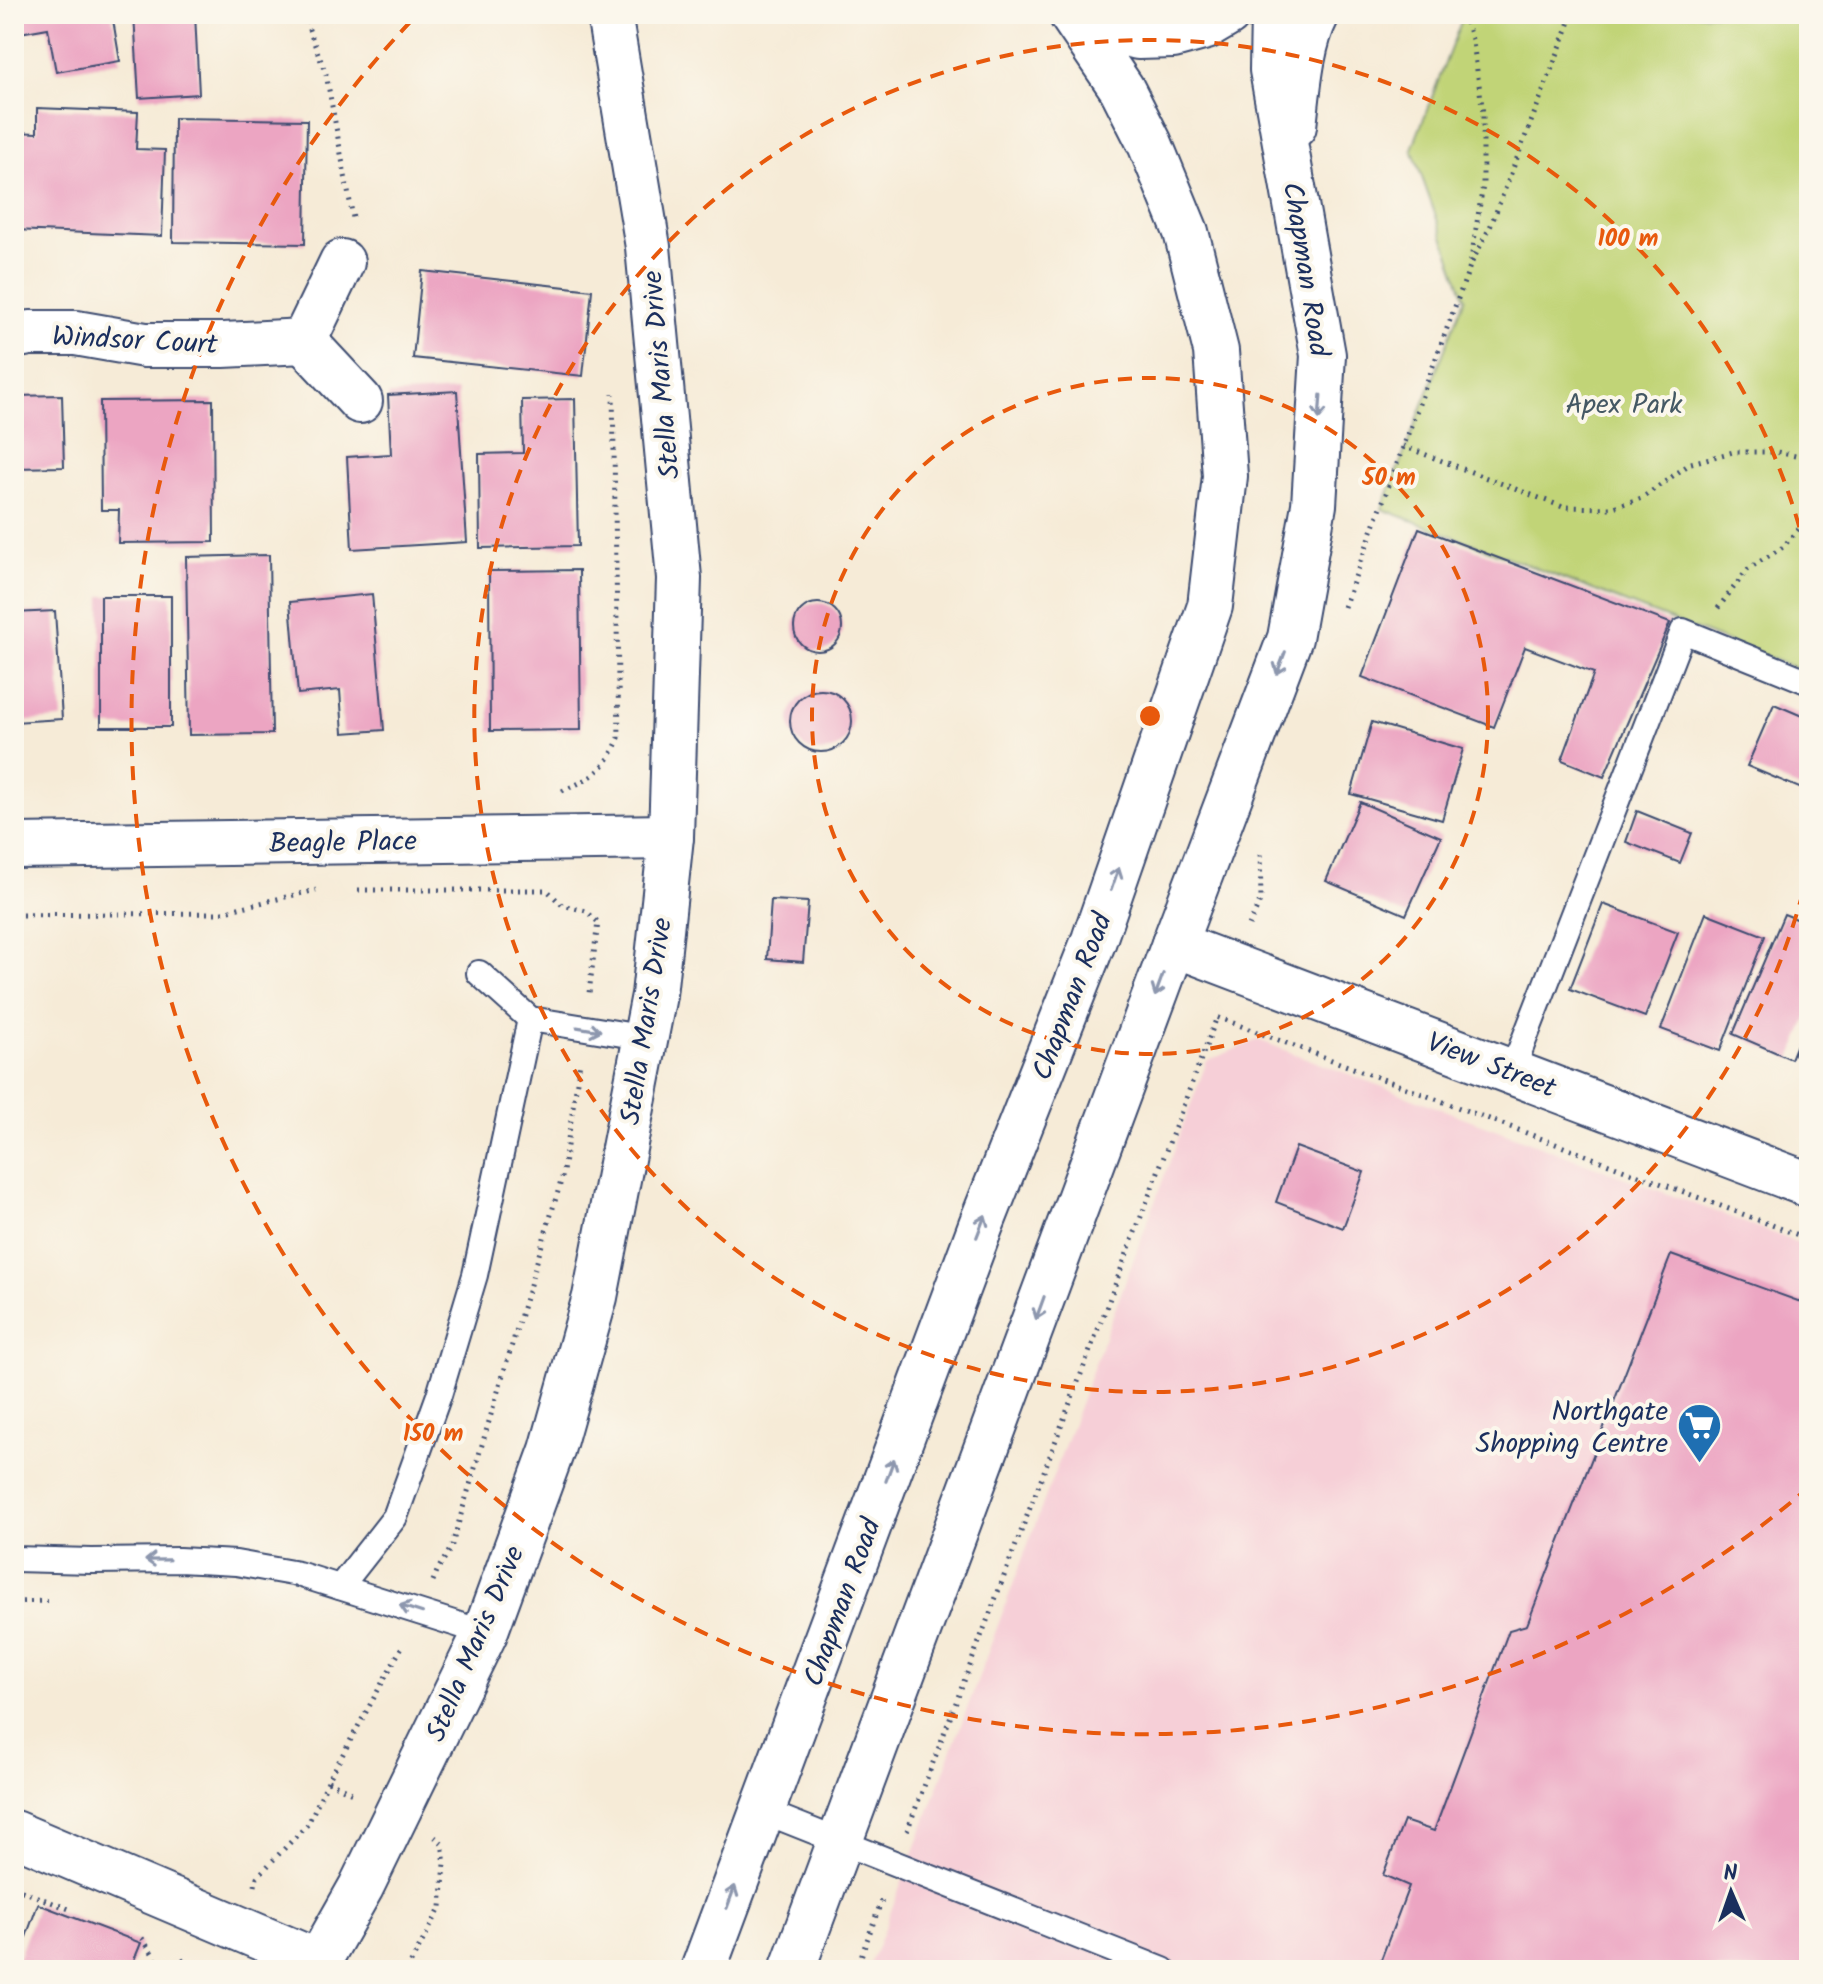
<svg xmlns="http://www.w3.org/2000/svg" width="1823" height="1984" viewBox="0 0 1823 1984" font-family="Kalam,sans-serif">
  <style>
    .built { fill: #f6cfd7 }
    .green { fill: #c1d477; stroke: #6e826a; stroke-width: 2 }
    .building { fill: #eca5c2 }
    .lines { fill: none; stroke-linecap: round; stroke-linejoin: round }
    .lane-casing { stroke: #3c4b70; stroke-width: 28 }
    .street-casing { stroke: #3c4b70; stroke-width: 48 }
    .primary-casing { stroke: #3c4b70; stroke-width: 48 }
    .path { stroke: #3c4b70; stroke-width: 5; stroke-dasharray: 2 6; stroke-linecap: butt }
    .lane { stroke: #fff; stroke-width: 24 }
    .street { stroke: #fff; stroke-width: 44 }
    .primary { stroke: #fff; stroke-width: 44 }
    .oneway { stroke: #8d97ae }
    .ring { fill: none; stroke: #e8590c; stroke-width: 4; stroke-dasharray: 14 10 }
    .labels { text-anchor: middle; stroke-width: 8; stroke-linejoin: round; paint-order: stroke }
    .street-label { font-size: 28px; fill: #1b2f5e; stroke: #fbf7ec }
    .park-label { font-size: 28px; fill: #445864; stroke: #fbf7ec }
    .poi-label { font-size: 28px; fill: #1b2f5e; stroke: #fbf7ec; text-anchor: end }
    .centre { fill: #e8590c; stroke: #fbf7ec; stroke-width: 4 }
    .ring-label { font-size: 24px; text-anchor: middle; font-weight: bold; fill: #e8590c; stroke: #fbf7ec; stroke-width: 8; stroke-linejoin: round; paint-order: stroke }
  </style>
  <rect width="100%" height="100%" fill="#fbf7ec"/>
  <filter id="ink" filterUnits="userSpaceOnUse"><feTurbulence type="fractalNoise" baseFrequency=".0125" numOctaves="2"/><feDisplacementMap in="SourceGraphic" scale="16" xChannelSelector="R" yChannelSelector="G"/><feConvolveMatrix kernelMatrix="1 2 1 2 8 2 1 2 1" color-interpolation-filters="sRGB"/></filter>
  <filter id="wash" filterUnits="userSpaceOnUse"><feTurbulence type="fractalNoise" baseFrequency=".006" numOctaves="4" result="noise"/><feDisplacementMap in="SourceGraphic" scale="32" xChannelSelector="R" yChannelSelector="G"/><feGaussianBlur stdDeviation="1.8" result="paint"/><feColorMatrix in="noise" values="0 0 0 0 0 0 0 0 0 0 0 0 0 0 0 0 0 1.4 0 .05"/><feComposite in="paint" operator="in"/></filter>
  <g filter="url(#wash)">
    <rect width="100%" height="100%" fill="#f6ebd7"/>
    <polygon class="built" points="1258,1040 1809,1247 1809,1970 868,1970 918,1841 1207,1061"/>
    <polygon class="green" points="1464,14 1809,14 1809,673 1382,509 1465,298 1412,149"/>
    <g id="blocks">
      <g class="building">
        <polygon points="14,14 112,14 120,61 56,72 48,28 14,34"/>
        <polygon points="134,14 195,14 199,94 139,98"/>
        <polygon points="37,108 138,112 136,149 165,150 162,236 14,230 14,132 37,133"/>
        <polygon points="174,118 307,120 305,244 173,242"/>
        <polygon points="422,271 592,290 583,376 413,358"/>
        <polygon points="457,391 467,542 352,549 347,457 391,454 388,395"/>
        <polygon points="62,395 64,467 14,468 14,396"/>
        <polygon points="575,399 578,546 480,548 479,454 523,453 522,400"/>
        <polygon points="213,400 214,542 118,543 119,510 101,510 100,401"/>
        <polygon points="1419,528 1670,623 1604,777 1562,760 1594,673 1525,647 1494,727 1362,677"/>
        <polygon points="269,555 272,734 189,735 186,557"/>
        <polygon points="579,570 581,730 490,731 489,571"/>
        <polygon points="372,594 384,730 343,733 340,690 298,694 290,602"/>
        <rect x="101" y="596" width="70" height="131"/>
        <circle cx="818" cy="627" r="24"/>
        <polygon points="55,611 62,719 14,722 14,613"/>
        <circle cx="821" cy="721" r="31"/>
        <polygon points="1774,704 1809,719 1809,792 1747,766"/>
        <polygon points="1372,722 1463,749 1442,820 1351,794"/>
        <polygon points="1360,802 1441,837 1406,915 1326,881"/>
        <polygon points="1637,811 1692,833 1680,863 1626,842"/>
        <polygon points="771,900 808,902 803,962 767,959"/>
        <polygon points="1603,904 1678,932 1645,1017 1570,989"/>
        <polygon points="1706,913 1765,936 1720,1051 1661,1029"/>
        <polygon points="1784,914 1809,924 1809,1014 1791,1059 1733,1034"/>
        <polygon points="1296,1147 1364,1172 1343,1228 1276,1202"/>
        <polygon points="1671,1255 1809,1305 1809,1970 1377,1970 1409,1886 1383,1875 1404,1821 1434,1831 1509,1630 1527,1625"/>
        <polygon points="38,1904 141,1943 130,1970 14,1970"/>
      </g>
    </g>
  </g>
  <g filter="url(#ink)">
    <use href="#blocks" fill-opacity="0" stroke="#3c4b70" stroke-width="2"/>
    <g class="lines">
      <defs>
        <g id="lane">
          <polyline points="479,973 530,1019 647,1038"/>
          <polyline points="1512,1071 1683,631 1809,682"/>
          <polyline points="14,1559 92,1561 179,1560 236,1563 298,1574 485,1633"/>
          <polyline points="340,1587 395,1517 439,1395 475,1275 530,1019"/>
          <polyline points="763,1811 1163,1970"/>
        </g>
        <g id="street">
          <polyline points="14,336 30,333 76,333 145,345 223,345 304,341"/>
          <polyline points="304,341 342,262"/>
          <polyline points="304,341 360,401"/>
          <polyline points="14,846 671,837"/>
          <polyline points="1174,944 1809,1185"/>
          <polyline points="14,1833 318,1962"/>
          <polyline points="314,1970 361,1887 485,1633 552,1450 595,1297 654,995 671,837 679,578 648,247 609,14"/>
        </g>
        <g id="primary">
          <polyline points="1082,14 1104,28 1138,37 1173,36 1206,27 1228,14"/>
          <path d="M 1294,126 C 1298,92 1301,44 1317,14"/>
          <polyline points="703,1970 981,1225 1094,940 1210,606 1225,476 1216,351 1186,232 1150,144 1122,89 1071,14"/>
          <polyline points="792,1970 1174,944 1290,638 1314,505 1323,355 1272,70 1273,14"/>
        </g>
      </defs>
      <use href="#lane" class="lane-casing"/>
      <use href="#street" class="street-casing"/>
      <use href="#primary" class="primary-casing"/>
      <g class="path">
        <polyline points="303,14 326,74 353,218"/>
        <polyline points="1472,262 1491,225 1573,14"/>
        <polyline points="1403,446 1563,507 1610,508 1642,498 1691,463 1733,452 1777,452 1809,459"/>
        <polyline points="1344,607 1470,266 1483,185 1483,113 1473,42 1463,14"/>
        <polyline points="1718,608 1748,569 1783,547 1800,527 1809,494"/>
        <path d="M 562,791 C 594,777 605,771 619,738 L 613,394"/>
        <polyline points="358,890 547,890 562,905 586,911 598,922 589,993"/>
        <polyline points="14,915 217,913 316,890"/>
        <polyline points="1249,926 1261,899 1260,850"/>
        <polyline points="433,1581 438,1569 451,1548 562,1178 580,1062"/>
        <polyline points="14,1602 47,1601"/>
        <polyline points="328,1781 356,1795"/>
        <polyline points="907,1831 1217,1017 1809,1239"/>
        <polyline points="255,1886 257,1877 308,1824 328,1781 403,1645"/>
        <polyline points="14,1888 69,1909"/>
        <polyline points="142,1938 154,1956 160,1970"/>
        <polyline points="170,1970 188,1956"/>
        <polyline points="407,1970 441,1907 445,1864 442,1843 435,1837"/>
        <polyline points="856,1970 883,1897"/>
      </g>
      <use href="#lane" class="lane"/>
      <use href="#street" class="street"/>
      <use href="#primary" class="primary"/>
    </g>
    <defs><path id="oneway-shaft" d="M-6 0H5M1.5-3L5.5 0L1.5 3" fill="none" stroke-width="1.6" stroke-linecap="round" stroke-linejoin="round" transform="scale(2)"/></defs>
    <g class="oneway">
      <use href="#oneway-shaft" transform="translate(1320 407) rotate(94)"/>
      <use href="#oneway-shaft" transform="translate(1281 663) rotate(111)"/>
      <use href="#oneway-shaft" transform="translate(1115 879) rotate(-71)"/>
      <use href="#oneway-shaft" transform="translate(1159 985) rotate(110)"/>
      <use href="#oneway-shaft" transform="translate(589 1029) rotate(9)"/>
      <use href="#oneway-shaft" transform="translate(981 1226) rotate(-69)"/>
      <use href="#oneway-shaft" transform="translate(1040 1308) rotate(110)"/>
      <use href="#oneway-shaft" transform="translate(890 1470) rotate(-70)"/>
      <use href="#oneway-shaft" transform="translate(157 1560) rotate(179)"/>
      <use href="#oneway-shaft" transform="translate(411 1609) rotate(-162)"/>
      <use href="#oneway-shaft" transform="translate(731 1897) rotate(-70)"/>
    </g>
  </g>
  <g class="ring">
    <circle cx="1150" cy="716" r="338"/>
    <path d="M1809 868A676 676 0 1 1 1809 564"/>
    <path d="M1809 1487A1014 1014 0 0 1 414 18"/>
  </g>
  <defs>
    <symbol id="supermarket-pin" viewBox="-11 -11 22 30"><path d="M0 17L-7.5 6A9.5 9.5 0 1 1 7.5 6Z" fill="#1f6fb2" stroke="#fbf7ec"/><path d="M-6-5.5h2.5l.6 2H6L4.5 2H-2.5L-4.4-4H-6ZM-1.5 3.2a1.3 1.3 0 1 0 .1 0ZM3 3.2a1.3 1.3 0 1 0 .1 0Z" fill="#fff"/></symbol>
  </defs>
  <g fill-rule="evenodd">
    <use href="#supermarket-pin" x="1674" y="1400" width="51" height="69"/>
  </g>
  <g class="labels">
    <g class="street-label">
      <text transform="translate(1307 269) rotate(81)" y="10">Chapman Road</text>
      <text transform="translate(135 339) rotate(3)" y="10">Windsor Court</text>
      <text transform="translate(660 375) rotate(-95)" y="10">Stella Maris Drive</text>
      <text transform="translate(343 841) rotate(-1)" y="10">Beagle Place</text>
      <text transform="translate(1071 996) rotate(-69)" y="10">Chapman Road</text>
      <text transform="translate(645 1021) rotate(-81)" y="10">Stella Maris Drive</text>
      <text transform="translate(1492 1064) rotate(21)" y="10">View Street</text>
      <text transform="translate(841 1602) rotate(-70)" y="10">Chapman Road</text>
      <text transform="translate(474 1643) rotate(-67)" y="10">Stella Maris Drive</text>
    </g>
    <g class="park-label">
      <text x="1624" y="413">Apex Park</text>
    </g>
    <g class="poi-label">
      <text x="1668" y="1420">Northgate<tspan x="1668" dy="32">Shopping Centre</tspan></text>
    </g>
  </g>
  <circle cx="1150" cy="716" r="12" class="centre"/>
  <g class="ring-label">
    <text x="1628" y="246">100 m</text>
    <text x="1389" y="485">50 m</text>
    <text x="433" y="1441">150 m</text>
  </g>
  <rect width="1823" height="1984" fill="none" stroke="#fbf7ec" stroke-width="48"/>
  <g transform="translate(1731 1892) rotate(358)" stroke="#fbf7ec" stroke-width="6" paint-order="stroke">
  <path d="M0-6L14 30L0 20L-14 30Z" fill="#1b2f5e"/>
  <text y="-12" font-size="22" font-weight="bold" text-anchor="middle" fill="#1b2f5e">N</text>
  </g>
</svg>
